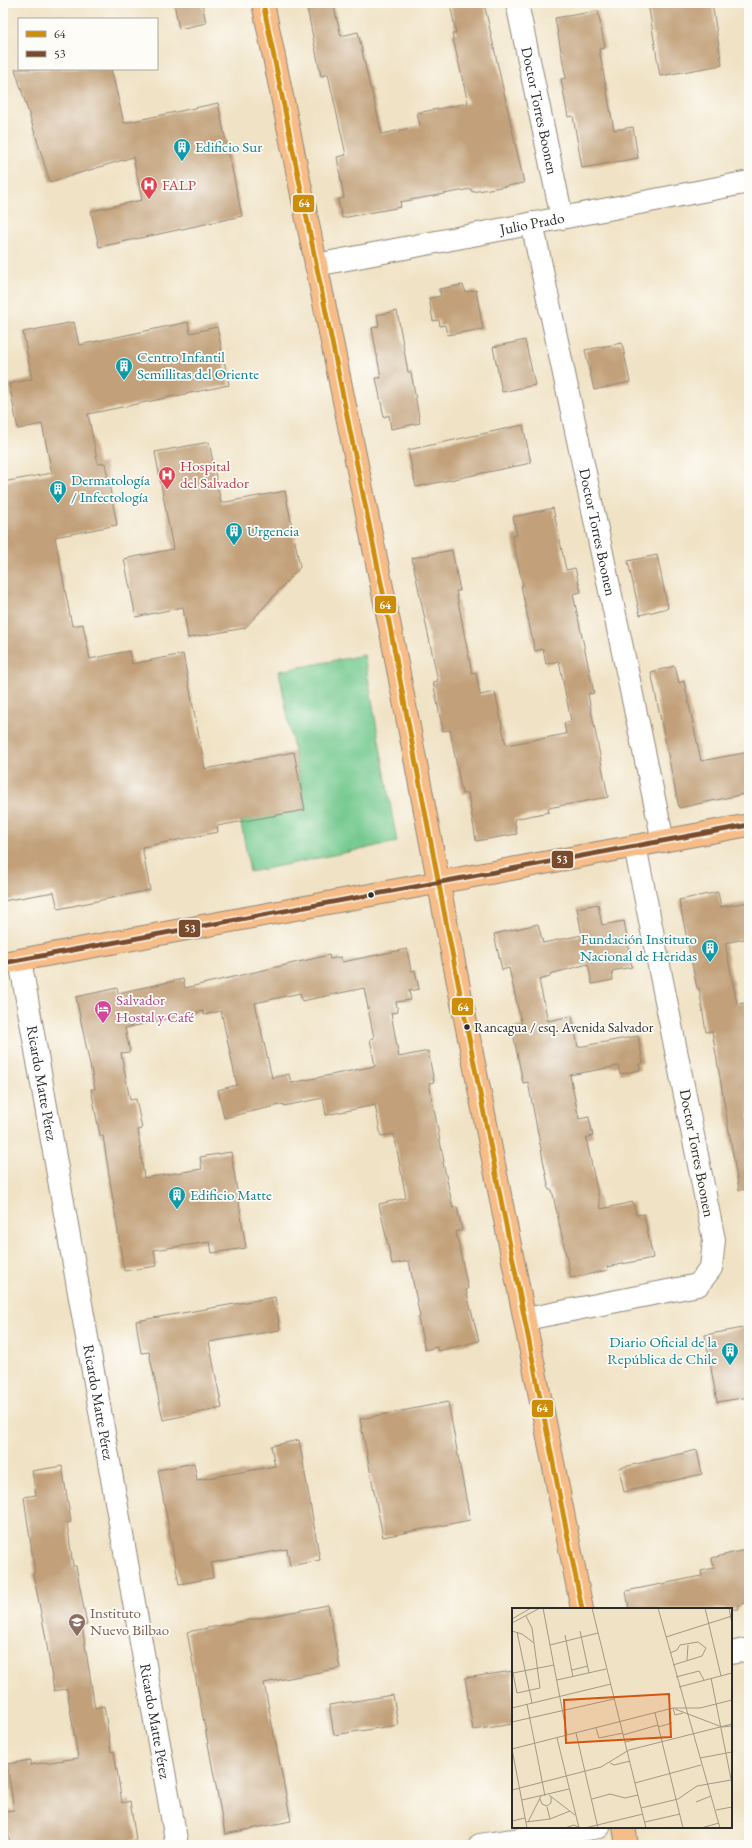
<svg xmlns="http://www.w3.org/2000/svg" width="752" height="1848" viewBox="0 0 752 1848" font-family="'EB Garamond',serif">
  <style>
    .green { fill: #73c98e; stroke: #4f7a5c }
    .building { fill: #c2a17a; fill-rule: evenodd }
    .lines { fill: none; stroke-linecap: round; stroke-linejoin: round }
    .minor-casing { stroke: #8e8678; stroke-width: 24 }
    .major-casing { stroke: #8e8678; stroke-width: 24 }
    .minor { stroke: #fff; stroke-width: 22 }
    .major { stroke: #f7bd88; stroke-width: 22 }
    .bus-1-casing { stroke: #fdfcf7; stroke-width: 8 }
    .bus-2-casing { stroke: #fdfcf7; stroke-width: 8 }
    .bus-1 { stroke: #ce8d09; stroke-width: 5 }
    .bus-2 { stroke: #7a4b2a; stroke-width: 5 }
    .bus-dot { fill: #2b2b2b; stroke: #fdfcf7; stroke-width: 1.5 }
    .labels { text-anchor: middle; stroke-width: 3.5; stroke-linejoin: round; paint-order: stroke }
    .bus-label { font-size: 14px; fill: #2b2b2b; stroke: #fdfcf7; text-anchor: start }
    .street-label { font-size: 15px; fill: #2b2b2b; stroke: #fdfcf7 }
    .culture-label { font-size: 15px; fill: #0d838f; stroke: #fdfcf7; text-anchor: start }
    .health-label { font-size: 15px; fill: #be3a42; stroke: #fdfcf7; text-anchor: start }
    .hotel-label { font-size: 15px; fill: #b23c85; stroke: #fdfcf7; text-anchor: start }
    .education-label { font-size: 15px; fill: #785e54; stroke: #fdfcf7; text-anchor: start }
    .inset-road { fill: none; stroke: #a19987; stroke-width: 1 }
    .view { fill: #d5540f; fill-opacity: 0.15; stroke: #d5540f; stroke-width: 2 }
    .inset-edge { fill: none; stroke: #2b2b2b; stroke-width: 2 }
    .line-badge { stroke: #fdfcf7; stroke-width: 1.5 }
    .badge-label { font-size: 11px; text-anchor: middle; font-weight: bold; fill: #fff }
  </style>
  <rect width="100%" height="100%" fill="#fdfcf7"/>
  <filter id="ink" filterUnits="userSpaceOnUse"><feTurbulence type="fractalNoise" baseFrequency=".025" numOctaves="2"/><feDisplacementMap in="SourceGraphic" scale="8" xChannelSelector="R" yChannelSelector="G"/><feConvolveMatrix kernelMatrix="1 2 1 2 8 2 1 2 1" color-interpolation-filters="sRGB"/></filter>
  <filter id="wash" filterUnits="userSpaceOnUse"><feTurbulence type="fractalNoise" baseFrequency=".012" numOctaves="4" result="noise"/><feDisplacementMap in="SourceGraphic" scale="16" xChannelSelector="R" yChannelSelector="G"/><feGaussianBlur stdDeviation="0.9" result="paint"/><feColorMatrix in="noise" values="0 0 0 0 0 0 0 0 0 0 0 0 0 0 0 0 0 1.4 0 .05"/><feComposite in="paint" operator="in"/></filter>
  <g filter="url(#wash)">
    <rect width="100%" height="100%" fill="#f0e2c4"/>
    <polygon class="green" points="364,655 397,842 250,872 239,812 305,809 279,671"/>
    <g id="blocks">
      <g class="building">
        <polygon points="174,3 202,3 206,23 179,29"/>
        <polygon points="306,3 333,3 341,36 358,32 370,88 371,88 382,134 420,126 417,113 468,103 452,34 456,33 450,3 484,3 524,183 472,192 471,189 400,202 401,207 342,218 338,199 344,198 337,157 346,155 328,74 321,76"/>
        <polygon points="648,3 712,3 722,65 660,76"/>
        <polygon points="598,11 605,48 599,49 614,130 633,127 638,158 582,168 573,116 568,117 561,79 566,78 555,18"/>
        <polygon points="15,69 111,69 124,123 218,103 242,216 99,247 91,211 142,200 133,157 50,182"/>
        <polygon points="463,285 466,292 476,290 483,329 447,335 445,325 440,326 439,320 433,321 429,298 441,296 439,289"/>
        <polygon points="397,311 408,372 411,372 420,423 391,429 389,415 384,417 376,378 381,378 372,328 379,326 377,315"/>
        <polygon points="74,322 79,345 188,322 190,333 217,327 229,385 88,414 98,464 105,463 117,525 55,537 72,626 83,624 90,659 129,651 132,664 183,654 205,769 294,752 305,810 217,826 218,832 142,847 150,890 58,909 54,892 3,901 3,482 52,473 42,424 18,429 9,384 32,379 23,332"/>
        <polygon points="525,340 535,385 502,392 493,347"/>
        <polygon points="622,343 630,382 594,390 585,350"/>
        <polygon points="523,425 531,463 416,487 408,450"/>
        <polygon points="209,442 221,503 285,491 300,567 245,628 188,638 183,607 136,617 124,559 173,549 155,452"/>
        <polygon points="553,508 566,570 575,568 581,592 573,594 594,693 588,694 608,797 548,808 549,812 514,819 517,834 476,841 468,793 462,794 450,730 443,731 433,682 438,681 412,558 452,550 460,591 456,591 472,674 476,673 480,695 495,692 506,745 566,734 564,723 571,721 559,661 546,664 543,649 535,651 521,586 523,586 512,536 517,535 513,517"/>
        <polygon points="657,555 668,608 640,615 628,561"/>
        <polygon points="675,666 679,683 684,681 701,761 749,752 749,793 679,808 651,672"/>
        <polygon points="718,892 721,907 749,902 749,938 725,943 737,1004 745,1003 749,1025 749,1189 739,1190 712,1031 706,1032 699,988 697,988 679,900"/>
        <polygon points="598,904 602,925 624,921 632,967 612,971 613,980 592,984 588,964 550,974 550,977 539,980 548,1021 572,1016 578,1047 638,1036 643,1063 639,1064 640,1070 620,1074 618,1066 570,1075 579,1119 589,1117 593,1136 586,1138 601,1209 633,1202 636,1215 644,1214 653,1258 607,1267 608,1270 571,1278 552,1190 549,1190 528,1082 523,1083 512,1028 522,1026 509,968 502,970 494,934 538,924 543,943 582,935 577,908"/>
        <path d="M 407,949 L 411,971 L 415,970 L 419,989 L 409,991 L 411,1000 L 396,1002 L 398,1012 L 391,1013 L 399,1057 L 428,1051 L 434,1082 L 429,1083 L 444,1162 L 443,1162 L 453,1208 L 457,1207 L 462,1230 L 456,1232 L 468,1289 L 466,1290 L 479,1341 L 438,1351 L 437,1347 L 425,1350 L 418,1318 L 420,1317 L 409,1261 L 392,1264 L 379,1204 L 406,1198 L 394,1134 L 381,1136 L 375,1105 L 326,1115 L 323,1098 L 284,1106 L 284,1104 L 224,1118 L 218,1090 L 237,1085 L 221,1011 L 204,1015 L 203,1011 L 125,1028 L 130,1052 L 121,1053 L 130,1100 L 136,1099 L 142,1129 L 138,1130 L 144,1178 L 202,1169 L 200,1157 L 231,1152 L 246,1248 L 212,1253 L 210,1242 L 154,1250 L 157,1266 L 124,1271 L 103,1136 L 100,1136 L 91,1089 L 95,1089 L 76,997 L 117,988 L 118,993 L 183,979 L 185,988 L 329,955 L 330,959 L 341,957 L 342,962 ZM 364,988 L 374,1038 L 370,1039 L 375,1066 L 291,1083 L 289,1074 L 272,1078 L 255,1003 L 300,993 L 302,1001 Z"/>
        <polygon points="275,1297 280,1330 209,1342 222,1408 163,1420 149,1352 141,1353 136,1321"/>
        <polygon points="749,1327 749,1397 717,1402 705,1335"/>
        <polygon points="448,1402 470,1520 383,1537 360,1419"/>
        <polygon points="299,1440 320,1560 290,1566 287,1549 211,1563 213,1578 179,1584 158,1470 194,1463 197,1480 275,1466 271,1446"/>
        <polygon points="697,1450 702,1474 624,1492 619,1468"/>
        <polygon points="62,1466 71,1522 67,1523 73,1566 76,1566 87,1625 82,1626 95,1708 104,1706 111,1752 114,1751 122,1803 130,1801 136,1840 130,1841 131,1845 10,1845 5,1811 14,1810 7,1764 30,1760 30,1765 78,1758 67,1689 54,1691 45,1633 33,1573 35,1573 24,1497 36,1495 32,1471"/>
        <polygon points="749,1549 749,1602 738,1605 739,1609 629,1609 626,1591 702,1576 701,1571 714,1568 712,1558"/>
        <polygon points="328,1605 340,1668 264,1683 291,1821 225,1834 187,1632"/>
        <polygon points="513,1671 513,1724 473,1730 465,1678"/>
        <polygon points="393,1695 398,1725 334,1735 329,1705"/>
      </g>
    </g>
  </g>
  <g filter="url(#ink)">
    <use href="#blocks" fill-opacity="0" stroke="#8e8678" stroke-width="1"/>
    <g class="lines">
      <defs>
        <g id="minor">
          <path id="s1" d="M 517,3 L 562,218"/>
          <path id="s2" d="M 532,223 L 663,841"/>
          <path id="s3" d="M 316,265 L 749,182"/>
          <path id="s4" d="M 20,960 L 177,1845"/>
          <polyline points="526,1319 698,1285 711,1268 714,1240 635,846"/>
          <polyline points="731,1653 749,1649"/>
          <polyline points="480,1845 599,1827"/>
        </g>
        <g id="major">
          <polyline points="263,3 390,627 447,927 582,1609"/>
          <polyline points="3,963 749,825"/>
          <polyline points="624,1827 627,1845"/>
        </g>
      </defs>
      <use href="#minor" class="minor-casing"/>
      <use href="#major" class="major-casing"/>
      <use href="#minor" class="minor"/>
      <use href="#major" class="major"/>
      <defs>
        <polyline id="bus-1" points="263,3 390,627 447,927 582,1609"/>
        <polyline id="bus-2" points="3,963 749,825"/>
      </defs>
      <use href="#bus-1" class="bus-1-casing"/>
      <use href="#bus-2" class="bus-2-casing"/>
      <use href="#bus-1" class="bus-1"/>
      <use href="#bus-2" class="bus-2"/>
    </g>
  </g>
  <defs>
    <symbol id="building-pin" viewBox="-11 -11 22 30"><path d="M0 17L-7.5 6A9.5 9.5 0 1 1 7.5 6Z" fill="#0f9aa8" stroke="#fdfcf7"/><path d="M-4-6H4V6H1V3H-1V6H-4ZM-2.5-4.3h1.7v1.8h-1.7ZM.8-4.3h1.7v1.8H.8ZM-2.5-1h1.7V.8h-1.7ZM.8-1h1.7V.8H.8Z" fill="#fff"/></symbol>
    <symbol id="hospital-pin" viewBox="-11 -11 22 30"><path d="M0 17L-7.5 6A9.5 9.5 0 1 1 7.5 6Z" fill="#e0444e" stroke="#fdfcf7"/><path d="M-5-5h3v3.5h4V-5h3V5h-3V1.5h-4V5h-3Z" fill="#fff"/></symbol>
    <symbol id="hotel-pin" viewBox="-11 -11 22 30"><path d="M0 17L-7.5 6A9.5 9.5 0 1 1 7.5 6Z" fill="#d1479c" stroke="#fdfcf7"/><path d="M-6-4.5h1.5V1H6V5H4.5V3h-9V5H-6ZM-4 0a1.8 1.8 0 1 1 3.6 0ZM.5 0V-2.5h3Q6-2.5 6 0Z" fill="#fff"/></symbol>
    <symbol id="school-pin" viewBox="-11 -11 22 30"><path d="M0 17L-7.5 6A9.5 9.5 0 1 1 7.5 6Z" fill="#8d6e63" stroke="#fdfcf7"/><path d="M0-5L7-2L0 1L-7-2ZM-4 1L0 2.5L4 1V4Q0 6-4 4Z" fill="#fff"/></symbol>
  </defs>
  <g fill-rule="evenodd">
    <use href="#building-pin" x="172" y="137" width="20" height="27"/>
    <use href="#hospital-pin" x="139" y="175" width="20" height="27"/>
    <use href="#building-pin" x="114" y="356" width="20" height="27"/>
    <use href="#hospital-pin" x="157" y="465" width="20" height="27"/>
    <use href="#building-pin" x="48" y="479" width="20" height="27"/>
    <use href="#building-pin" x="224" y="521" width="20" height="27"/>
    <use href="#building-pin" x="700" y="938" width="20" height="27"/>
    <use href="#hotel-pin" x="93" y="999" width="20" height="27"/>
    <use href="#building-pin" x="167" y="1185" width="20" height="27"/>
    <use href="#building-pin" x="720" y="1341" width="20" height="27"/>
    <use href="#school-pin" x="67" y="1612" width="20" height="27"/>
  </g>
  <g class="bus-dot">
    <circle cx="371" cy="895" r="3.5"/>
    <circle cx="467" cy="1027" r="3.5"/>
  </g>
  <g class="labels">
    <g class="bus-label">
      <text x="474" y="1032">Rancagua / esq. Avenida Salvador</text>
    </g>
    <g class="street-label">
      <text dy="5" stroke="none"><textPath href="#s1" startOffset="110">Doctor Torres Boonen</textPath></text>
      <text dy="5" stroke="none"><textPath href="#s3" startOffset="220">Julio Prado</textPath></text>
      <text dy="5" stroke="none"><textPath href="#s2" startOffset="316">Doctor Torres Boonen</textPath></text>
      <text dy="5" stroke="none"><textPath href="#s4" startOffset="125">Ricardo Matte Pérez</textPath></text>
      <text transform="translate(697 1153) rotate(79)" y="5">Doctor Torres Boonen</text>
      <text dy="5" stroke="none"><textPath href="#s4" startOffset="449">Ricardo Matte Pérez</textPath></text>
      <text dy="5" stroke="none"><textPath href="#s4" startOffset="773">Ricardo Matte Pérez</textPath></text>
    </g>
    <g class="culture-label">
      <text x="195" y="152">Edificio Sur</text>
      <text x="137" y="362">Centro Infantil<tspan x="137" dy="17">Semillitas del Oriente</tspan></text>
      <text x="71" y="485">Dermatología<tspan x="71" dy="17">/ Infectología</tspan></text>
      <text x="247" y="536">Urgencia</text>
      <text x="697" y="944" text-anchor="end">Fundación Instituto<tspan x="697" dy="17">Nacional de Heridas</tspan></text>
      <text x="190" y="1200">Edificio Matte</text>
      <text x="717" y="1347" text-anchor="end">Diario Oficial de la<tspan x="717" dy="17">República de Chile</tspan></text>
    </g>
    <g class="health-label">
      <text x="162" y="190">FALP</text>
      <text x="180" y="471">Hospital<tspan x="180" dy="17">del Salvador</tspan></text>
    </g>
    <g class="hotel-label">
      <text x="116" y="1005">Salvador<tspan x="116" dy="17">Hostal y Café</tspan></text>
    </g>
    <g class="education-label">
      <text x="90" y="1618">Instituto<tspan x="90" dy="17">Nuevo Bilbao</tspan></text>
    </g>
  </g>
  <g transform="translate(512 1608)">
    <rect width="220" height="220" fill="#f0e2c4"/>
    <path class="inset-road" d="M 31,0 L 55,127M 80,0 L 134,220M 146,0 L 208,220M 193,0 L 209,68M 217,0 L 220,16M 0,11 L 19,0M 0,15 L 28,0M 0,23 L 10,26 L 22,35M 68,23 L 77,65M 5,24 L 20,95M 53,27 L 61,69M 154,29 L 220,8M 38,37 L 86,25M 158,45 L 165,42 L 168,37 L 186,34 L 194,40 L 190,48 L 161,57M 175,52 L 176,37M 0,60 L 5,85 L 28,80 L 20,20 L 14,8M 60,62 L 76,58M 1,65 L 42,57M 164,69 L 187,63 L 192,72M 199,70 L 220,176M 45,72 L 94,61M 167,79 L 220,65M 15,96 L 33,188M 0,100 L 99,76M 161,100 L 163,107 L 171,105M 163,101 L 210,119 L 220,118M 143,105 L 171,220M 0,114 L 102,91M 146,119 L 160,115M 84,120 L 87,130 L 111,125M 64,125 L 86,220M 111,127 L 146,117M 45,130 L 67,220M 113,134 L 127,131M 0,141 L 15,220M 0,141 L 161,100 L 188,100 L 220,92M 188,150 L 220,144M 98,155 L 102,157 L 118,153M 123,175 L 189,157M 0,182 L 89,159 L 117,142 L 220,116M 37,187 L 63,207M 28,191 L 30,196 L 35,198 L 39,195 L 39,189M 80,191 L 98,186 L 113,190 L 126,187M 10,192 L 57,181M 184,194 L 199,188M 35,199 L 38,211M 129,200 L 166,191 L 185,178 L 219,172M 204,202 L 220,199M 0,213 L 13,210M 14,214 L 38,211 L 58,203M 16,214 L 29,188M 133,214 L 168,206M 53,220 L 62,217 L 69,220M 73,220 L 131,206M 189,220 L 207,215"/>
    <path class="view" d="M 157,86 L 159,129 L 54,135 L 52,92 Z"/>
    <rect width="220" height="220" class="inset-edge"/>
  </g>
  <g class="line-badge">
    <rect x="292" y="194" width="23" height="19" rx="4" fill="#ce8d09"/>
    <rect x="374" y="595" width="23" height="19" rx="4" fill="#ce8d09"/>
    <rect x="551" y="850" width="23" height="19" rx="4" fill="#7a4b2a"/>
    <rect x="178" y="919" width="23" height="19" rx="4" fill="#7a4b2a"/>
    <rect x="451" y="997" width="23" height="19" rx="4" fill="#ce8d09"/>
    <rect x="531" y="1399" width="23" height="19" rx="4" fill="#ce8d09"/>
  </g>
  <g class="badge-label">
    <text x="304" y="207">64</text>
    <text x="385" y="609">64</text>
    <text x="562" y="863">53</text>
    <text x="190" y="932">53</text>
    <text x="463" y="1011">64</text>
    <text x="542" y="1412">64</text>
  </g>
  <rect width="752" height="1848" fill="none" stroke="#fdfcf7" stroke-width="16"/>
  <rect x="18" y="18" width="140" height="52" fill="#fdfcf7" stroke="#a9a8a5"/>
  <rect x="26" y="31" width="20" height="6" fill="#ce8d09" stroke="#a9a8a5"/>
  <text x="54" y="38" font-size="12" fill="#2b2b2b">64</text>
  <rect x="26" y="51" width="20" height="6" fill="#7a4b2a" stroke="#a9a8a5"/>
  <text x="54" y="58" font-size="12" fill="#2b2b2b">53</text>
</svg>
